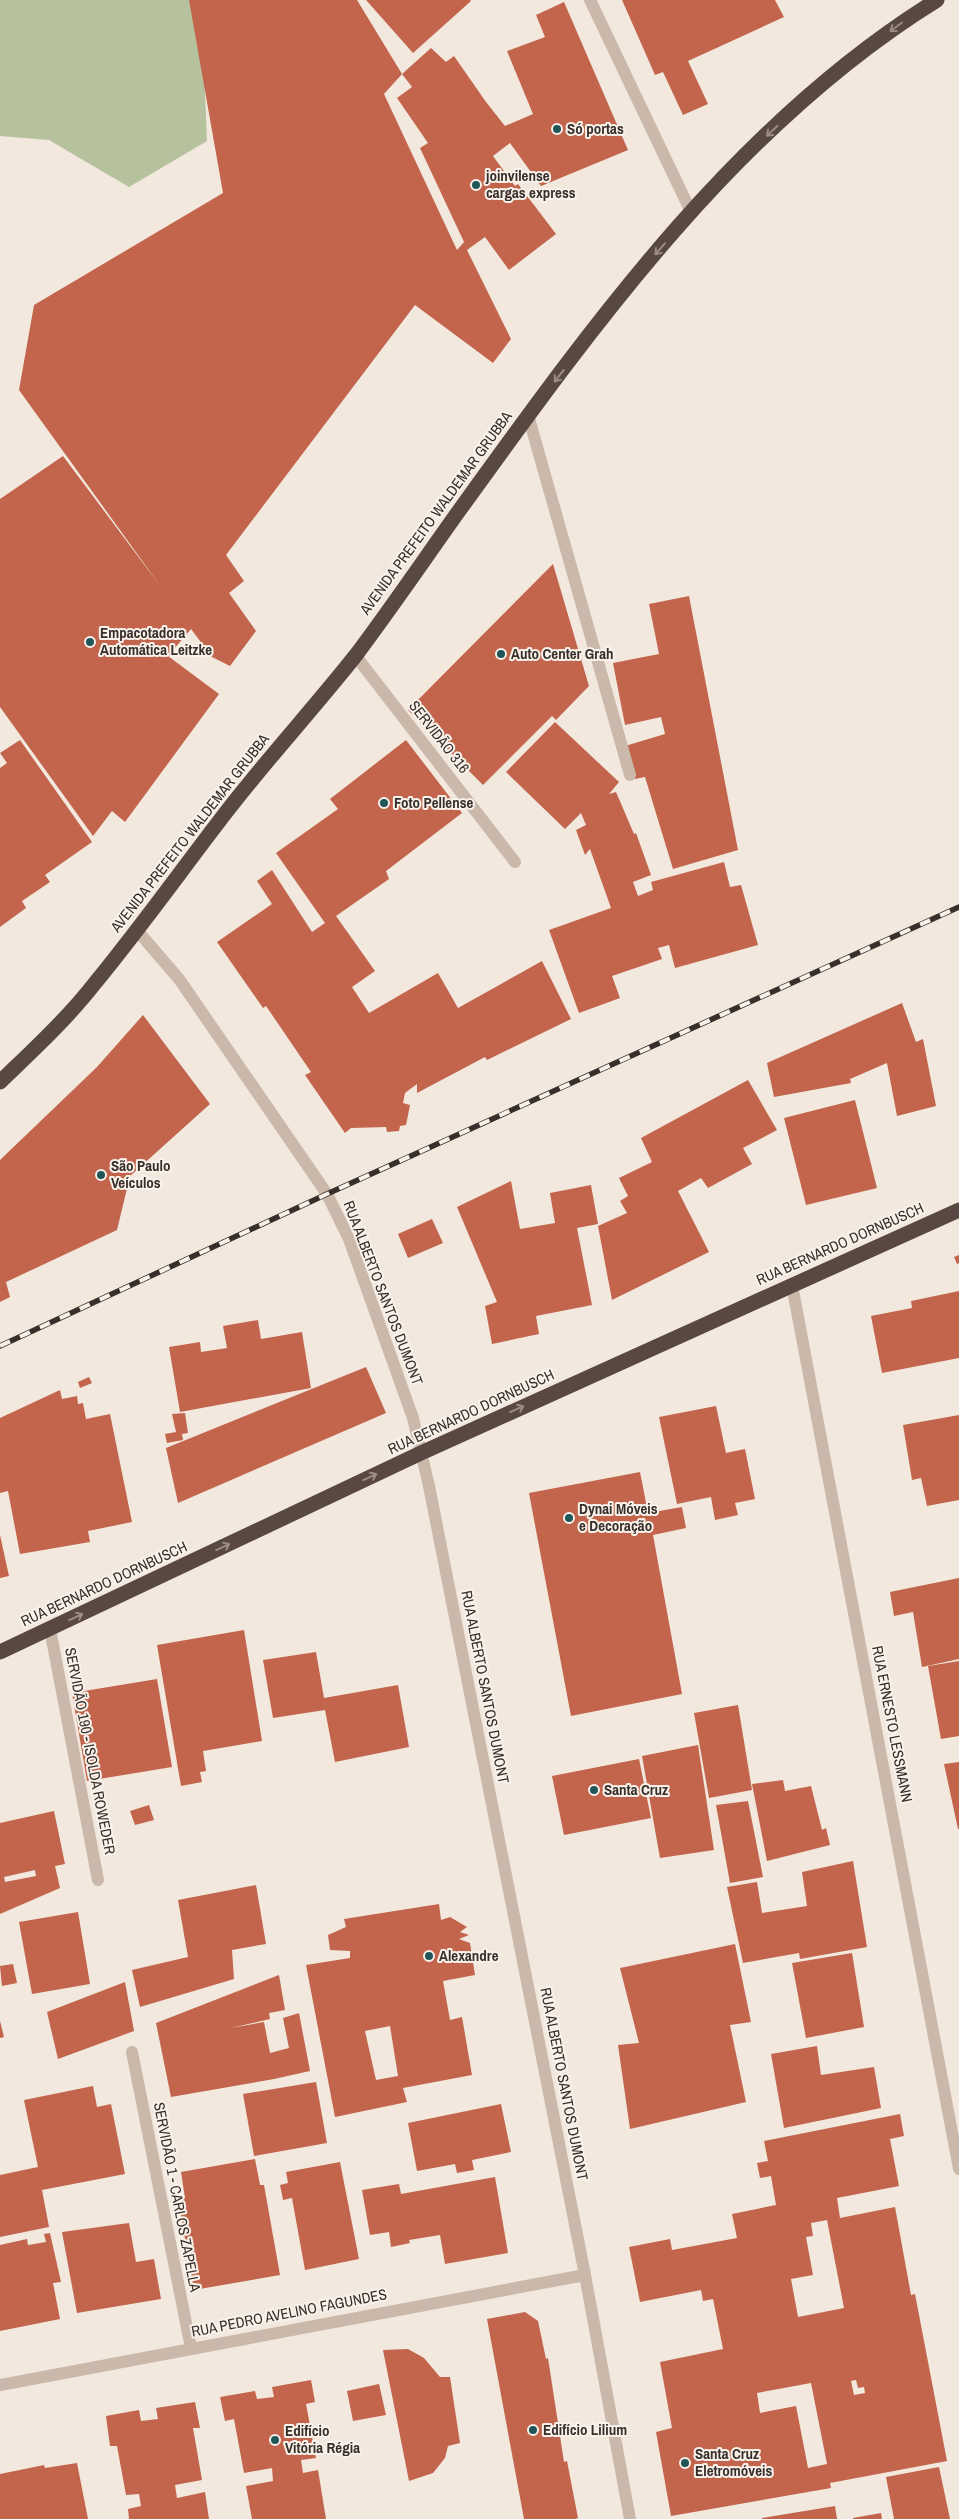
<svg xmlns="http://www.w3.org/2000/svg" width="959" height="2519" viewBox="0 0 959 2519" font-family="'Archivo Narrow',sans-serif">
  <style>
    .green { fill: #b6c19e }
    .building { fill: #c2654c; fill-rule: evenodd }
    .lines { fill: none; stroke-linecap: round; stroke-linejoin: round }
    .street { stroke: #cab8aa; stroke-width: 12 }
    .highway { stroke: #584841; stroke-width: 15 }
    .rail-casing { stroke: #382e2a; stroke-width: 5.5 }
    .rail { stroke: #f9f2eb; stroke-width: 4; stroke-dasharray: 11; stroke-linecap: butt }
    .oneway { stroke: #988c85 }
    .poi-dot { fill: #205658; stroke: #f9f2eb; stroke-width: 2 }
    .labels { text-anchor: middle; stroke-width: 4; stroke-linejoin: round; paint-order: stroke }
    .poi-label { font-size: 15px; font-weight: bold; fill: #382e2a; stroke: #f9f2eb; text-anchor: start }
    .street-label { font-size: 15px; fill: #382e2a; stroke: #f9f2eb }
  </style>
  <rect width="100%" height="100%" fill="#f2e8de"/>
  <polygon class="green" points="0,0 201,0 207,141 129,187 49,140 0,136"/>
  <g class="building">
    <polygon points="189,0 357,0 402,74 384,94 457,250 464,242 420,148 428,143 397,98 412,87 402,74 431,48 446,62 454,56 486,102 505,126 533,114 507,51 545,37 536,15 564,2 628,150 541,186 510,143 493,156 515,186 518,184 556,234 509,270 485,237 467,250 511,339 493,363 415,305 226,555 244,581 229,593 256,631 230,666 212,657 191,629 168,656 219,694 125,822 112,811 93,836 0,707 0,499 63,456 161,587 19,390 34,305 223,193"/>
    <polygon points="366,0 470,0 471,1 413,53"/>
    <polygon points="622,0 775,0 784,17 688,61 708,104 683,115 663,72 655,75"/>
    <polygon points="553,564 589,686 556,720 552,716 483,785 408,710"/>
    <polygon points="689,596 738,850 673,869 645,777 635,779 625,746 665,734 661,717 625,725 613,663 659,654 649,604"/>
    <polygon points="555,722 619,782 609,794 616,792 634,834 636,833 651,875 633,882 638,896 653,890 651,882 724,862 730,887 741,885 758,945 675,968 669,945 658,948 662,959 612,976 620,998 579,1013 549,930 611,908 590,849 585,855 576,830 586,825 581,813 565,829 506,772"/>
    <polygon points="20,740 92,842 45,875 50,882 22,901 26,908 0,927 0,768 7,763 0,753"/>
    <polygon points="406,740 462,813 386,871 389,879 336,916 375,971 352,987 369,1013 438,973 458,1008 542,961 571,1019 487,1060 485,1057 417,1093 417,1084 405,1093 403,1103 410,1105 406,1125 400,1126 399,1131 387,1132 386,1127 351,1128 345,1133 305,1075 311,1072 266,1006 263,1008 217,942 272,904 257,881 272,870 312,932 325,923 276,853 338,809 330,799"/>
    <polygon points="902,1003 916,1042 923,1039 936,1106 897,1116 887,1063 850,1079 851,1083 774,1097 767,1063"/>
    <polygon points="143,1015 210,1104 130,1176 117,1230 6,1282 10,1297 0,1302 0,1160 97,1067"/>
    <polygon points="748,1080 777,1130 743,1148 752,1164 708,1188 701,1178 678,1191 709,1252 612,1300 598,1226 627,1213 620,1201 628,1196 619,1178 652,1162 641,1138"/>
    <polygon points="855,1100 877,1188 806,1205 784,1118"/>
    <polygon points="511,1181 520,1229 555,1223 550,1193 591,1185 598,1224 577,1228 592,1305 536,1316 539,1334 492,1344 485,1306 497,1302 457,1207"/>
    <polygon points="432,1219 443,1243 408,1258 398,1234"/>
    <polygon points="959,1255 959,1263 957,1264 954,1257"/>
    <polygon points="959,1291 959,1358 882,1373 871,1316 912,1308 911,1301"/>
    <polygon points="258,1320 261,1339 302,1332 311,1388 180,1412 169,1347 200,1342 201,1352 227,1348 223,1326"/>
    <polygon points="366,1367 386,1413 178,1503 166,1448"/>
    <polygon points="89,1377 92,1383 80,1388 78,1382"/>
    <polygon points="60,1390 62,1399 77,1396 78,1404 83,1403 86,1419 110,1414 132,1522 88,1531 90,1542 20,1554 8,1491 0,1493 0,1418"/>
    <polygon points="716,1406 726,1453 745,1449 755,1499 735,1503 738,1515 715,1520 711,1497 677,1504 659,1417"/>
    <polygon points="185,1413 188,1433 182,1434 183,1440 167,1443 165,1434 176,1432 172,1414"/>
    <polygon points="959,1415 959,1500 927,1506 921,1478 912,1480 903,1425"/>
    <polygon points="640,1472 648,1513 682,1507 686,1528 653,1535 682,1694 571,1716 529,1493"/>
    <polygon points="0,1535 9,1576 0,1578"/>
    <polygon points="959,1578 959,1659 922,1667 913,1612 894,1616 890,1592"/>
    <polygon points="244,1630 262,1741 203,1751 206,1771 200,1772 202,1782 181,1786 157,1645"/>
    <polygon points="316,1652 324,1698 398,1685 409,1747 335,1762 325,1710 273,1718 263,1660"/>
    <polygon points="959,1661 959,1736 941,1739 928,1666"/>
    <polygon points="157,1679 172,1767 87,1781 72,1693"/>
    <polygon points="738,1705 752,1790 709,1798 694,1713"/>
    <polygon points="698,1745 714,1850 660,1858 642,1756"/>
    <polygon points="639,1759 651,1818 564,1835 552,1776"/>
    <polygon points="959,1762 959,1829 958,1829 944,1764"/>
    <polygon points="783,1780 785,1791 811,1786 822,1830 826,1828 830,1845 767,1861 752,1784"/>
    <polygon points="748,1801 763,1877 730,1883 716,1805"/>
    <polygon points="149,1805 154,1820 135,1825 130,1811"/>
    <path d="M 54,1811 L 65,1864 L 55,1866 L 60,1888 L 0,1914 L 0,1823 ZM 35,1870 L 36,1876 L 5,1882 L 4,1877 Z"/>
    <polygon points="853,1861 867,1947 800,1959 799,1953 743,1963 727,1887 757,1882 762,1913 807,1906 802,1872"/>
    <polygon points="256,1885 266,1944 232,1950 234,1979 140,2007 132,1970 188,1957 178,1900"/>
    <path d="M 439,1904 L 441,1920 L 450,1917 L 467,1927 L 460,1932 L 469,1935 L 459,1939 L 470,1943 L 475,1975 L 443,1981 L 450,2020 L 462,2017 L 472,2075 L 403,2088 L 407,2102 L 335,2117 L 306,1965 L 350,1958 L 350,1951 L 330,1950 L 328,1935 L 346,1927 L 344,1919 ZM 390,2026 L 398,2076 L 376,2080 L 365,2031 Z"/>
    <polygon points="78,1912 90,1984 32,1994 19,1922"/>
    <polygon points="735,1944 751,2022 730,2025 746,2102 630,2129 618,2045 639,2043 620,1968"/>
    <polygon points="852,1953 864,2027 806,2038 792,1963"/>
    <polygon points="13,1964 17,1983 2,1986 0,1966"/>
    <polygon points="279,1975 285,2010 269,2013 270,2019 231,2028 264,2022 270,2053 289,2048 283,2018 299,2013 310,2071 274,2079 171,2097 156,2023"/>
    <polygon points="125,1982 134,2031 58,2059 47,2012"/>
    <polygon points="0,2021 4,2037 0,2038"/>
    <polygon points="817,2046 821,2075 874,2067 881,2108 784,2128 771,2054"/>
    <polygon points="316,2082 327,2143 254,2156 243,2094"/>
    <polygon points="93,2086 97,2107 111,2104 125,2174 42,2190 49,2227 0,2237 0,2175 38,2167 24,2100"/>
    <polygon points="501,2104 511,2152 472,2160 474,2170 457,2173 455,2164 417,2171 408,2123"/>
    <path d="M 900,2114 L 904,2136 L 890,2139 L 899,2186 L 837,2198 L 840,2218 L 895,2207 L 911,2295 L 915,2294 L 947,2461 L 830,2483 L 831,2488 L 671,2516 L 656,2432 L 672,2428 L 660,2362 L 723,2349 L 713,2299 L 703,2301 L 701,2290 L 640,2302 L 629,2247 L 670,2239 L 672,2250 L 737,2238 L 732,2214 L 776,2205 L 771,2176 L 760,2178 L 757,2163 L 768,2161 L 764,2141 ZM 827,2220 L 844,2308 L 798,2317 L 791,2279 L 813,2275 L 806,2237 L 813,2236 L 811,2223 ZM 856,2380 L 858,2388 L 864,2387 L 865,2393 L 854,2395 L 851,2381 ZM 811,2383 L 827,2464 L 808,2468 L 796,2406 L 760,2413 L 757,2393 Z"/>
    <polygon points="255,2159 260,2185 264,2185 280,2275 194,2290 178,2199 185,2198 181,2172"/>
    <polygon points="340,2162 359,2259 305,2270 292,2198 283,2200 280,2185 288,2183 286,2172"/>
    <polygon points="495,2177 508,2253 445,2264 440,2235 409,2240 410,2243 391,2247 389,2232 370,2235 362,2190 399,2184 401,2194"/>
    <polygon points="129,2223 136,2262 154,2259 161,2299 77,2313 62,2232"/>
    <polygon points="50,2233 61,2282 53,2283 60,2319 0,2331 0,2245 27,2239 28,2245 46,2242 44,2234"/>
    <polygon points="525,2312 538,2321 546,2359 548,2358 564,2462 567,2461 578,2518 575,2519 524,2519 487,2319"/>
    <polygon points="408,2349 424,2358 440,2377 450,2377 460,2443 448,2446 445,2458 433,2473 409,2481 383,2350"/>
    <polygon points="311,2380 315,2402 306,2404 316,2458 301,2460 303,2473 318,2470 326,2519 252,2519 246,2486 273,2481 272,2468 244,2473 234,2419 225,2421 220,2397 255,2391 257,2399 274,2397 272,2387"/>
    <polygon points="379,2384 386,2415 353,2421 347,2391"/>
    <polygon points="195,2402 200,2428 193,2428 202,2480 175,2485 177,2498 205,2492 209,2519 129,2519 128,2509 141,2506 139,2494 126,2495 117,2446 110,2446 106,2416 139,2410 141,2421 158,2419 156,2408"/>
    <polygon points="77,2463 88,2519 0,2519 0,2474 44,2465 45,2468"/>
    <polygon points="939,2467 950,2519 894,2519 886,2477"/>
    <polygon points="835,2506 837,2519 762,2519 762,2518"/>
    <polygon points="881,2513 882,2519 853,2519 853,2518"/>
  </g>
  <g class="lines">
    <g class="street">
      <polyline points="590,0 691,212"/>
      <polyline points="528,415 630,775"/>
      <polyline points="355,655 515,862"/>
      <polyline points="136,929 179,979 327,1194 349,1239 413,1418 429,1486 585,2275 630,2519"/>
      <polyline points="792,1285 959,2169"/>
      <polyline points="50,1629 98,1880"/>
      <polyline points="132,2052 191,2348"/>
      <polyline points="0,2385 585,2275"/>
    </g>
    <g class="highway">
      <path d="M 0,1082 C 33,1050 67,1019 95,983 C 141,927 183,868 227,811 C 268,758 314,708 356,655 C 392,607 426,557 461,508 C 596,321 738,123 937,0"/>
      <polyline points="0,1652 421,1453 959,1210"/>
    </g>
    <defs>
      <polyline id="rail" points="0,1346 327,1194 959,907"/>
    </defs>
    <use href="#rail" class="rail-casing"/>
    <use href="#rail" class="rail"/>
  </g>
  <defs><path id="oneway-shaft" d="M-6 0H5M1.5-3L5.5 0L1.5 3" fill="none" stroke-width="1.6" stroke-linecap="round" stroke-linejoin="round" transform="scale(1.25)"/></defs>
  <g class="oneway">
    <use href="#oneway-shaft" transform="translate(896 27) rotate(143)"/>
    <use href="#oneway-shaft" transform="translate(772 131) rotate(137)"/>
    <use href="#oneway-shaft" transform="translate(660 249) rotate(131)"/>
    <use href="#oneway-shaft" transform="translate(559 376) rotate(128)"/>
    <use href="#oneway-shaft" transform="translate(517 1409) rotate(-24)"/>
    <use href="#oneway-shaft" transform="translate(370 1477) rotate(-25)"/>
    <use href="#oneway-shaft" transform="translate(223 1547) rotate(-25)"/>
    <use href="#oneway-shaft" transform="translate(76 1617) rotate(-25)"/>
  </g>
  <g class="poi-dot">
    <circle cx="557" cy="129" r="5"/>
    <circle cx="476" cy="185" r="5"/>
    <circle cx="90" cy="642" r="5"/>
    <circle cx="501" cy="654" r="5"/>
    <circle cx="384" cy="803" r="5"/>
    <circle cx="101" cy="1175" r="5"/>
    <circle cx="569" cy="1518" r="5"/>
    <circle cx="594" cy="1790" r="5"/>
    <circle cx="429" cy="1956" r="5"/>
    <circle cx="533" cy="2430" r="5"/>
    <circle cx="275" cy="2440" r="5"/>
    <circle cx="685" cy="2463" r="5"/>
  </g>
  <g class="labels">
    <g class="poi-label">
      <text x="567" y="134">Só portas</text>
      <text x="486" y="181">joinvilense<tspan x="486" dy="17">cargas express</tspan></text>
      <text x="100" y="638">Empacotadora<tspan x="100" dy="17">Automática Leitzke</tspan></text>
      <text x="511" y="659">Auto Center Grah</text>
      <text x="394" y="808">Foto Pellense</text>
      <text x="111" y="1171">São Paulo<tspan x="111" dy="17">Veículos</tspan></text>
      <text x="579" y="1514">Dynai Móveis<tspan x="579" dy="17">e Decoração</tspan></text>
      <text x="604" y="1795">Santa Cruz</text>
      <text x="439" y="1961">Alexandre</text>
      <text x="543" y="2435">Edifício Lilium</text>
      <text x="285" y="2436">Edifício<tspan x="285" dy="17">Vitória Régia</tspan></text>
      <text x="695" y="2459">Santa Cruz<tspan x="695" dy="17">Eletromóveis</tspan></text>
    </g>
    <g class="street-label">
      <text transform="translate(436 513) rotate(-54)" y="5">AVENIDA PREFEITO WALDEMAR GRUBBA</text>
      <text transform="translate(439 737) rotate(52)" y="5">SERVIDÃO 316</text>
      <text transform="translate(190 833) rotate(-52)" y="5">AVENIDA PREFEITO WALDEMAR GRUBBA</text>
      <text transform="translate(840 1244) rotate(-24)" y="5">RUA BERNARDO DORNBUSCH</text>
      <text transform="translate(383 1293) rotate(69)" y="5">RUA ALBERTO SANTOS DUMONT</text>
      <text transform="translate(471 1412) rotate(-25)" y="5">RUA BERNARDO DORNBUSCH</text>
      <text transform="translate(104 1584) rotate(-25)" y="5">RUA BERNARDO DORNBUSCH</text>
      <text transform="translate(485 1687) rotate(79)" y="5">RUA ALBERTO SANTOS DUMONT</text>
      <text transform="translate(892 1724) rotate(79)" y="5">RUA ERNESTO LESSMANN</text>
      <text transform="translate(90 1751) rotate(79)" y="5">SERVIDÃO 190 - ISOLDA ROWEDER</text>
      <text transform="translate(564 2084) rotate(79)" y="5">RUA ALBERTO SANTOS DUMONT</text>
      <text transform="translate(177 2197) rotate(79)" y="5">SERVIDÃO 1 - CARLOS ZAPELLA</text>
      <text transform="translate(289 2313) rotate(-11)" y="5">RUA PEDRO AVELINO FAGUNDES</text>
    </g>
  </g>
</svg>
